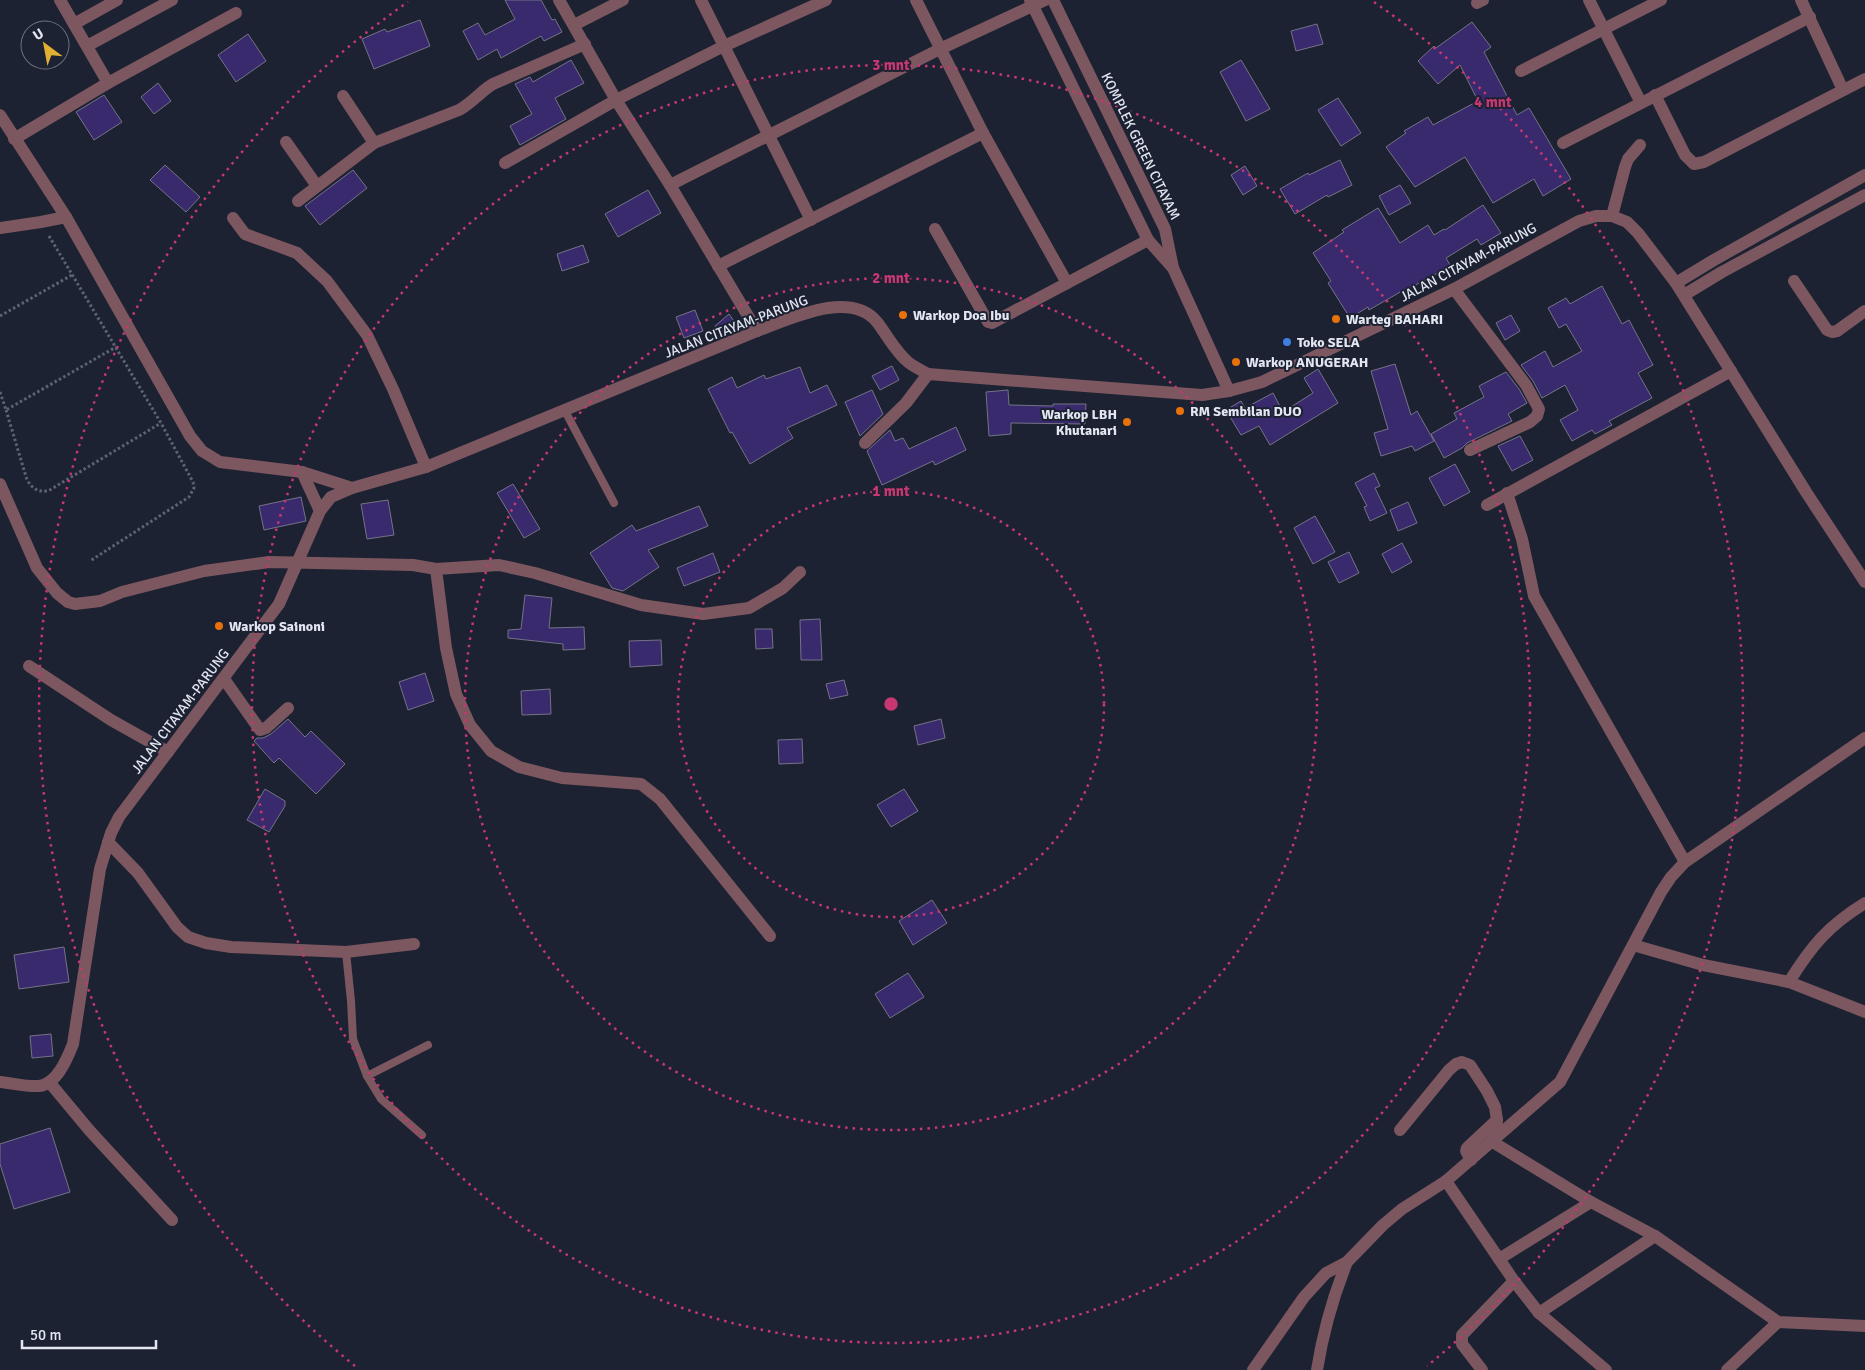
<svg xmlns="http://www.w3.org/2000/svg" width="1865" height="1370" viewBox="0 0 1865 1370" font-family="Signika,sans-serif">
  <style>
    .building { fill: #392a6d; stroke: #747387 }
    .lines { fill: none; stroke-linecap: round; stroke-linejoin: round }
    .path { stroke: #5d6371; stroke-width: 3; stroke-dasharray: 2.5 2.5; stroke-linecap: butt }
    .service { stroke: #7c575f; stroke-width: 8 }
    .minor { stroke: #7c575f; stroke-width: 12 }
    .tertiary { stroke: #7c575f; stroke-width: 12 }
    .ring { fill: none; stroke: #c73772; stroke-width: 2.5; stroke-dasharray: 2.5 5 }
    .food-dot { fill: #e8710a; stroke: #1c2232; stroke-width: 2 }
    .shop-dot { fill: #3f7fe0; stroke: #1c2232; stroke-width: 2 }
    .labels { text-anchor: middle; stroke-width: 4; stroke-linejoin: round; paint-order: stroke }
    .street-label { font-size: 14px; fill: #e2e7f2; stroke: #1c2232 }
    .poi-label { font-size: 14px; font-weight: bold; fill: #e2e7f2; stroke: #1c2232; text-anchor: start }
    .centre { fill: #c73772; stroke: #1c2232; stroke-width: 2.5 }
    .ring-label { font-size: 15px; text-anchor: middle; font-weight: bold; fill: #c73772; stroke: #1c2232; stroke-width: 4; stroke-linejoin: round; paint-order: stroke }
  </style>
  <rect width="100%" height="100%" fill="#1c2232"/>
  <g class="building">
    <polygon points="505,0 541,0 552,20 555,19 562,32 544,41 541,36 501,58 497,49 478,60 463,31 478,23 485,35 515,19"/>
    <polygon points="420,20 430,46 374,69 362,39 385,29 387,32"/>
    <polygon points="1472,22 1491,47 1484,52 1517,115 1529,108 1571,179 1543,196 1534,179 1493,203 1465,157 1415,187 1386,147 1406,133 1404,131 1428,117 1433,125 1478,101 1460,65 1438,84 1418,61 1434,46 1436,48"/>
    <polygon points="1317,24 1323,44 1296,51 1291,31"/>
    <polygon points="248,34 266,61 236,82 218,55"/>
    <polygon points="571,60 584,83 555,98 566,119 520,145 510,126 532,114 515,84 530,77 533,82"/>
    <polygon points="1241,60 1270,109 1246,121 1220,72"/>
    <polygon points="158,83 171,101 154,114 141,97"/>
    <polygon points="104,95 122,122 94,140 76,112"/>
    <polygon points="1338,98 1361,133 1341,146 1318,110"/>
    <polygon points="1340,160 1352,185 1328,197 1327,195 1295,214 1280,189 1308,173 1309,175"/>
    <polygon points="165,165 200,197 186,212 150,180"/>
    <polygon points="1245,166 1257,186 1243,195 1231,175"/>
    <polygon points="353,170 367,188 320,225 305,206"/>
    <polygon points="1400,185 1411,203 1389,215 1379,196"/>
    <polygon points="648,190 661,213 618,237 605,214"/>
    <polygon points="1483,205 1501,233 1481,245 1477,239 1446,258 1450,265 1425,281 1424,280 1403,293 1402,291 1369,310 1368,307 1350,318 1328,283 1331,281 1313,253 1344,232 1342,230 1378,208 1400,243 1428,225 1434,235 1444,229 1445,230"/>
    <polygon points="583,245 589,262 562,271 557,254"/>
    <polygon points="1602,286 1622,324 1629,320 1653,365 1638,373 1652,398 1609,421 1612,425 1595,434 1592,430 1572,441 1560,420 1578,410 1565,385 1542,398 1533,381 1521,365 1545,351 1553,367 1582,351 1566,324 1559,328 1548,308 1566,298 1570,304"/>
    <polygon points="695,310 703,331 684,338 676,317"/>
    <polygon points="729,314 738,327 723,336 715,326"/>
    <polygon points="1511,315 1520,331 1505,340 1496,323"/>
    <polygon points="1395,364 1411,415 1417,411 1434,441 1415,451 1412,446 1381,456 1374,433 1388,429 1371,371"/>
    <polygon points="892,366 899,380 880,390 872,376"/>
    <polygon points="800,367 810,393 827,385 837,405 787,428 793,438 750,464 732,432 730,433 708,389 732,377 737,388 764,375 766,379"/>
    <polygon points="1318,369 1338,403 1270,445 1259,426 1241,435 1226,410 1241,401 1245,408 1273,393 1283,412 1313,393 1304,378"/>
    <polygon points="1506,372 1519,389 1527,403 1508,414 1512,421 1467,443 1462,448 1444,458 1431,434 1457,419 1454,413 1484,397 1479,386"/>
    <polygon points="872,390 883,414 860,436 845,402"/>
    <polygon points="1008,390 1009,405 1053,406 1053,404 1086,404 1085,424 1011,423 1011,434 989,436 986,392"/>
    <polygon points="956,427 966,450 935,465 933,461 882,485 867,451 890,430 895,441 903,438 909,449"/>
    <polygon points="1520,436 1533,460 1512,471 1498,446"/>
    <polygon points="1455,464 1470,492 1444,506 1429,478"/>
    <polygon points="1374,473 1380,486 1375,488 1387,513 1370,521 1364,507 1367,506 1355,483"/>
    <polygon points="513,484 540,529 524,538 497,493"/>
    <polygon points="301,497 306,521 264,530 259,506"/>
    <polygon points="388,500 394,535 367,539 361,504"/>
    <polygon points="1408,502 1417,523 1398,531 1390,510"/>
    <polygon points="699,506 708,526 648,550 659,567 623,591 612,588 590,553 632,525 636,531"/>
    <polygon points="1315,516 1335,552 1313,564 1294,528"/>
    <polygon points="1402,543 1412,562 1392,573 1382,554"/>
    <polygon points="1349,552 1359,573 1339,583 1328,562"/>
    <polygon points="713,553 720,572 684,586 677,568"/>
    <polygon points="525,595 552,598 549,628 584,627 585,649 563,650 563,644 508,638 508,630 521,629"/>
    <polygon points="820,619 822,660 801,660 800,620"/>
    <polygon points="755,629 772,629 773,648 756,649"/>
    <polygon points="661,640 662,665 630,667 629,641"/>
    <polygon points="425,673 434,701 408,710 399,682"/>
    <polygon points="844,680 848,695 830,699 826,684"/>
    <polygon points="550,689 551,714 522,715 521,691"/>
    <polygon points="288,719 305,737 311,731 345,764 316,794 279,758 274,763 254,741 257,738 263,738 271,734"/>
    <polygon points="941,719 945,738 918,745 914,726"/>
    <polygon points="802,739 803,763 779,764 778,740"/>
    <polygon points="265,789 285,801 285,806 269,832 247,820"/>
    <polygon points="904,789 918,811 891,827 877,805"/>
    <polygon points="932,900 947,923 913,945 899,921"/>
    <polygon points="64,947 69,982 19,989 14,955"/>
    <polygon points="908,973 924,997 890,1018 875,994"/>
    <polygon points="51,1034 53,1056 32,1058 30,1036"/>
    <polygon points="50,1128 70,1192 14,1209 0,1164 0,1144"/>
  </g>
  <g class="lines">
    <g class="path">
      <polyline points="49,236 161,423 193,482 194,488 189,497 90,561"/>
      <polyline points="0,316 72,275"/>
      <polyline points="0,392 6,410 116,347"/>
      <path d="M 6,410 L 27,480 C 33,489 37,492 48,491 L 161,423"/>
    </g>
    <g class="service">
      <polyline points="565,411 614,503"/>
      <polyline points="346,952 351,1001 353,1039 367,1076 381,1099 422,1135"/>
      <polyline points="367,1076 428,1045"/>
    </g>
    <g class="minor">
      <polyline points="60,0 108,83"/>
      <polyline points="559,0 616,100 670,185 757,331"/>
      <polyline points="701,0 811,220"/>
      <polyline points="916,0 983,133 1067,283"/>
      <polyline points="1030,0 1148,240 1173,268"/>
      <polyline points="1053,0 1165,229 1173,268 1229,391"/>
      <polyline points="1589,0 1641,103"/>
      <polyline points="1801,0 1843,90"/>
      <polyline points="1477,3 1483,0"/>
      <polyline points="74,24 117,0"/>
      <polyline points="574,25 623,0"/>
      <polyline points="87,46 172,0"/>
      <polyline points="1521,71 1661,0"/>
      <polyline points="1655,95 1685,155 1694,164 1704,162 1865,79"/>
      <polyline points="343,96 374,143"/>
      <polyline points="0,115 66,217 190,436 202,451 220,462 302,472 352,488"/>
      <polyline points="14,139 108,83 236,13"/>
      <polyline points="286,142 317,186"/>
      <polyline points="1563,143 1810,17"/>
      <polyline points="505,163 616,100 724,46 826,0"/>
      <polyline points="670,185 940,49 1045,0"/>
      <path d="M 298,201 L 374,143 L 459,110 C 472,103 481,91 493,84 L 585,44"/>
      <polyline points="1612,216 1625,167 1628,159 1640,145"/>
      <polyline points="233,218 245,234 297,253 327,281 367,335 393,389 426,467"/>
      <polyline points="0,228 41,222 66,217"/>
      <polyline points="935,229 988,322 992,323 1148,240"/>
      <polyline points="718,266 983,133"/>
      <polyline points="1794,281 1827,330 1832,332 1837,331 1865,311"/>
      <polyline points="1676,283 1714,260 1865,175"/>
      <polyline points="1454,289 1526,385 1539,409 1537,416 1530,422 1470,450"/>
      <polyline points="1684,295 1722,272 1865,195"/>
      <polyline points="865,443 906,403 928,374"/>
      <polyline points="302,472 320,511"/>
      <polyline points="0,484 37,568 57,593 68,602 75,604 100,601 122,592 204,571 269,562 413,565 436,569 446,648 456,694 470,725 491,751 519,767 562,778 641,784 660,799 770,936"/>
      <polyline points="1507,493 1522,539 1534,596 1685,862"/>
      <polyline points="1487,505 1731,371"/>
      <polyline points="436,569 499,565 535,573 641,605 703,614 749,608 783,588 800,572"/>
      <polyline points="29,666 111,720 168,752"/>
      <polyline points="224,679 260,730 266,728 288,708"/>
      <polyline points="108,842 138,873 177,927 188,937 206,943 231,947 346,952 414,944"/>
      <polyline points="1633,945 1703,965 1789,982 1865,1012"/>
      <path d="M 1789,982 C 1812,945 1828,926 1865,903"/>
      <polyline points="50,1083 90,1131 172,1220"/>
      <polyline points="1400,1130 1449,1070 1456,1064 1462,1062 1470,1065 1487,1091 1495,1107 1497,1120 1496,1136"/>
      <polyline points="1491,1141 1591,1202 1655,1236 1778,1322 1865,1326"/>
      <polyline points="1471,1160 1466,1151 1467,1148 1497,1120"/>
      <polyline points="1446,1181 1514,1281 1539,1313 1606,1370"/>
      <polyline points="1499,1259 1591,1202"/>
      <polyline points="1539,1313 1655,1236"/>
      <polyline points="1253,1370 1304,1297 1326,1273 1347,1262 1383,1225 1402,1209 1446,1181 1560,1082 1661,892 1671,877 1685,862 1865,738"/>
      <path d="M 1317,1370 C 1323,1332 1333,1297 1347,1262"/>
      <polyline points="1482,1370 1462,1344 1462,1335 1514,1281"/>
      <polyline points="1727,1370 1778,1322"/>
    </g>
    <path class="tertiary" d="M 0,1082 C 12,1083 27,1087 39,1086 C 57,1084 67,1059 73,1044 L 100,869 L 111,833 L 119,817 L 279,604 L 320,511 L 331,497 L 352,488 L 426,467 L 757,331 C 790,319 850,289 877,322 C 887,335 895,351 908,362 C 914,367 921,370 928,374 L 1202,395 L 1229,391 L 1262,382 L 1454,289 L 1579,221 L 1596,216 L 1612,216 L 1627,222 L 1638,233 L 1676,283 L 1806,492 L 1865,582"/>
  </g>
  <g class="ring">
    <circle cx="891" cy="704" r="213"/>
    <circle cx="891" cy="704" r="426"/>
    <circle cx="891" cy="704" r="639"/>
    <path d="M355 1366A852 852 0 0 1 408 2M1374 2A852 852 0 0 1 1427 1366"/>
  </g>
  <g class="food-dot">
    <circle cx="903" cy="315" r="5"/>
    <circle cx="1336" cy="319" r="5"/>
    <circle cx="1236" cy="362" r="5"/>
    <circle cx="1180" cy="411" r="5"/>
    <circle cx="1127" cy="422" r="5"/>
    <circle cx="219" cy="626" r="5"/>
  </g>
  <circle class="shop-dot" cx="1287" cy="342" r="5"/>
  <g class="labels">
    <g class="street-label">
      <text transform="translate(1141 146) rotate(64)" y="5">KOMPLEK GREEN CITAYAM</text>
      <text transform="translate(1468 262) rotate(-28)" y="5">JALAN CITAYAM-PARUNG</text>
      <text transform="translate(736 326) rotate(-21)" y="5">JALAN CITAYAM-PARUNG</text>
      <text transform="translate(180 711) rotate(-53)" y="5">JALAN CITAYAM-PARUNG</text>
    </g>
    <g class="poi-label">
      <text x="913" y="320">Warkop Doa Ibu</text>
      <text x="1346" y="324">Warteg BAHARI</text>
      <text x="1297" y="347">Toko SELA</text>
      <text x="1246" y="367">Warkop ANUGERAH</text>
      <text x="1190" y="416">RM Sembilan DUO</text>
      <text x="1117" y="419" text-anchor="end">Warkop LBH<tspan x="1117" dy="16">Khutanari</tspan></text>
      <text x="229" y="631">Warkop Sainoni</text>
    </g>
  </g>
  <circle cx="891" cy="704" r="8" class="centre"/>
  <g class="ring-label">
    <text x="891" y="70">3 mnt</text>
    <text x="1493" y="107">4 mnt</text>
    <text x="891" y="283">2 mnt</text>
    <text x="891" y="496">1 mnt</text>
  </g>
  <g transform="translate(45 45) rotate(328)"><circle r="24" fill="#1c2232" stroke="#6b717f"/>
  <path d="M0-4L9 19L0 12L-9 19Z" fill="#e1af34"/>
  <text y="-8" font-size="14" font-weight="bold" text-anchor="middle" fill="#e2e7f2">U</text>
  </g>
  <path d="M22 1340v8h134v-8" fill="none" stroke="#e2e7f2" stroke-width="2.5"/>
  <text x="30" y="1340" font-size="15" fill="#e2e7f2" stroke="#1c2232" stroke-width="4" paint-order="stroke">50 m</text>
</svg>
